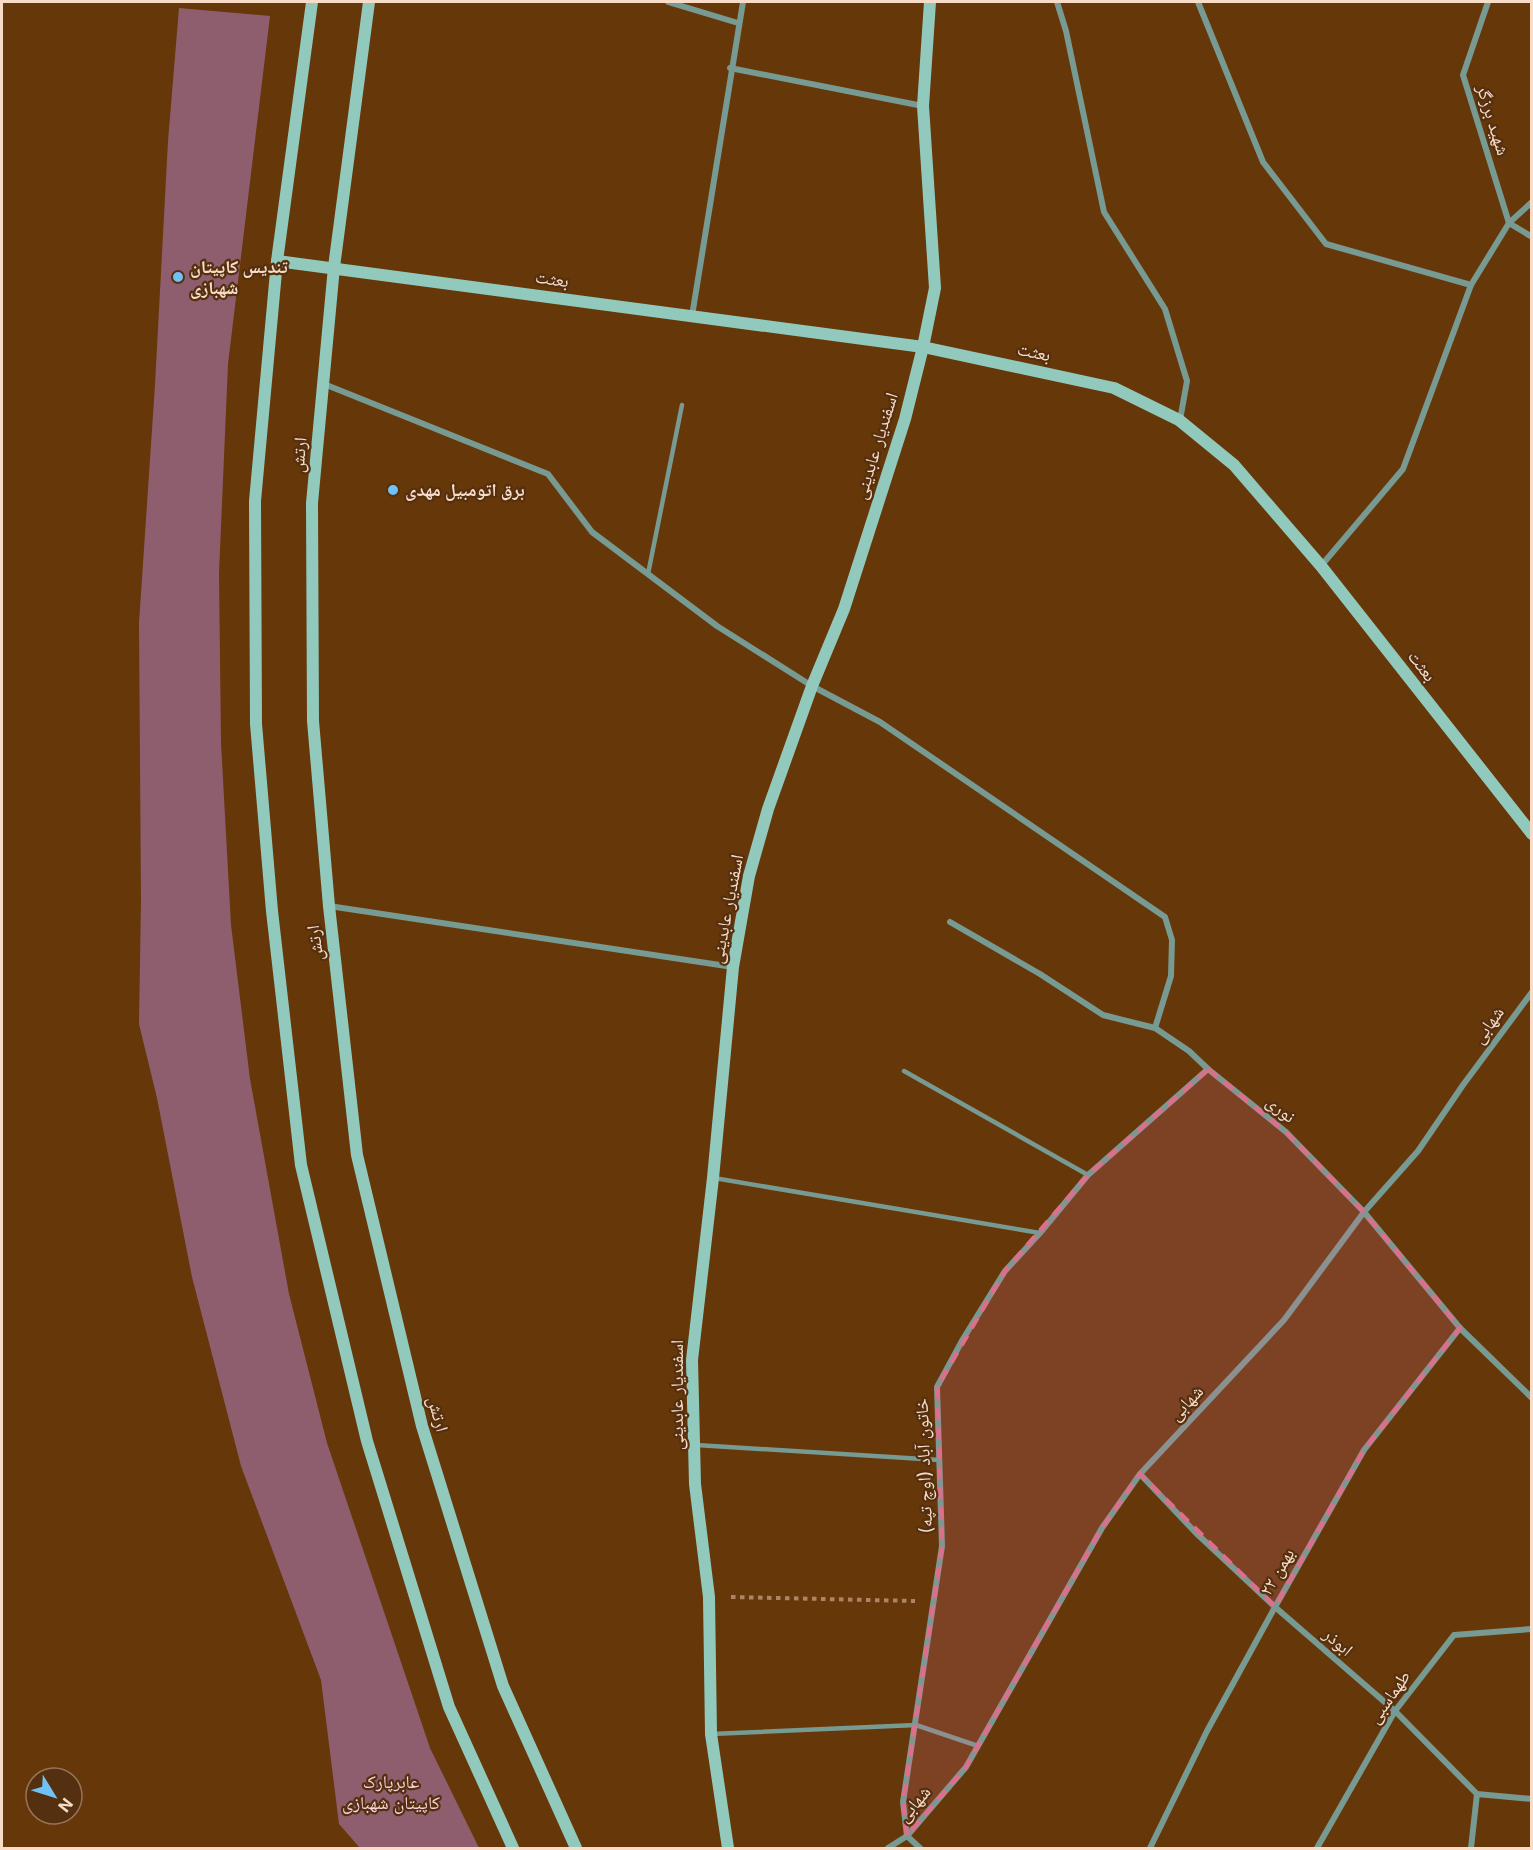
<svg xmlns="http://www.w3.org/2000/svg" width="1533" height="1850" viewBox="0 0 1533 1850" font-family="Inter,'Noto Naskh Arabic',sans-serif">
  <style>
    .green { fill: #8f5e6e }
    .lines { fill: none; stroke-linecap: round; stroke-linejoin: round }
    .path { stroke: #ac8664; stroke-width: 4; stroke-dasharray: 4.5 4.5; stroke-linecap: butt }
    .lane { stroke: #779a92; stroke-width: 4.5 }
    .street { stroke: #779a92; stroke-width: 6 }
    .secondary { stroke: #91cabd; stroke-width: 12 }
    .marked { fill: #db708c; fill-opacity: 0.2; stroke: #db708c; stroke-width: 4.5; stroke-dasharray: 12 8; stroke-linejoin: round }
    .poi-dot { fill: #72c1f5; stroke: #543010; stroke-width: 2 }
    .labels { text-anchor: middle; stroke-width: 4.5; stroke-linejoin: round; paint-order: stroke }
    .street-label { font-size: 18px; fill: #f9dcc7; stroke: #543010 }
    .poi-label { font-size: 18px; font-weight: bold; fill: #f9dcc7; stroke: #543010; text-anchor: start }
    .park-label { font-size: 18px; fill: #fcd3df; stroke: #543010 }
  </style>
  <rect width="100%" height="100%" fill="#663709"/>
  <polygon class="green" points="179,8 270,16 228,364 219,573 221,743 231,925 250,1079 289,1294 327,1443 430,1748 479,1848 360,1848 339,1824 321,1680 241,1466 192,1277 157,1098 139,1024 141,899 139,623 155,385 168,141"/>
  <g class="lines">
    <polyline class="path" points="731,1597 915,1601"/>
    <g class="lane">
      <polyline points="648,574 682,405"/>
      <polyline points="904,1071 1088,1175"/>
      <polyline points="714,1178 1040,1233"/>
      <polyline points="696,1445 939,1460"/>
      <polyline points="711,1734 916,1725 978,1746"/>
    </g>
    <g class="street">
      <polyline points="668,2 738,23"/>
      <polyline points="1057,2 1066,31 1104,212 1165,309 1187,381 1180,420"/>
      <polyline points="1198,2 1263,162 1326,244 1471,285"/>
      <polyline points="1488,2 1463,75 1509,223 1532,237"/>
      <polyline points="730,68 923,106"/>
      <polyline points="692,316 743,2"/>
      <polyline points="324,384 548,474 592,532 717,626 812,686 880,722 1165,917 1172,940 1171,976 1155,1028"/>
      <polyline points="1321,566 1403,469 1471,285 1509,223 1532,202"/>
      <polyline points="329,906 733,967"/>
      <polyline points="950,922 1040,974 1103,1015 1155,1028 1189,1051 1208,1069 1286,1132 1364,1212 1460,1328 1532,1398"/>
      <polyline points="1140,1474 1196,1533 1275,1607 1395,1711 1477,1794 1532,1799"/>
      <polyline points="888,1848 907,1836 966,1767 1102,1528 1140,1474 1284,1320 1364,1212 1418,1151 1463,1085 1532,992"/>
      <polyline points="920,1848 907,1836 903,1802 942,1546 937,1387 963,1339 1005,1271 1040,1233 1088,1175 1208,1069"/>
      <polyline points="1150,1848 1207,1731 1275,1607 1364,1450 1460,1328"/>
      <polyline points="1317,1848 1395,1711 1454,1635 1532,1629"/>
      <polyline points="1471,1848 1477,1794"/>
    </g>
    <g class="secondary">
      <polyline points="312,2 277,261 255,501 256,724 272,911 301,1165 367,1441 449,1707 513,1848"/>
      <polyline points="369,2 334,267 312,503 313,721 329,906 357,1155 422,1426 503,1686 576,1848"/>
      <polyline points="277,261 923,347 1114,388 1179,420 1234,465 1321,566 1532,834"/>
      <polyline points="728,1848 711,1734 709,1597 695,1484 692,1360 713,1178 733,967 749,876 768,809 812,686 844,609 905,419 923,347 935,288 923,106 930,2"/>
    </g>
  </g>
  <path class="marked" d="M 1208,1069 L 1286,1132 L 1364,1212 L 1460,1328 L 1364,1450 L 1275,1607 L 1140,1474 L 1102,1528 L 966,1767 L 907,1836 L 903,1802 L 942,1546 L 937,1387 L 1005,1271 L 1088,1175 Z"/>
  <g class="poi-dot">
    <circle cx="178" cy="277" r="6"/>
    <circle cx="393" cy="490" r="6"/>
  </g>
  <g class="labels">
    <g class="street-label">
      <text transform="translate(1493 120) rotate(73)" y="6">شهید برزگر</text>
      <text transform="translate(552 279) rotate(8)" y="6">بعثت</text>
      <text transform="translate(1034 352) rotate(12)" y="6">بعثت</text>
      <text transform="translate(876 446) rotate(-73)" y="6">اسفندیار عابدینی</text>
      <text transform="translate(299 455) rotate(-85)" y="6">ارتش</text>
      <text transform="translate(1422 666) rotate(52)" y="6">بعثت</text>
      <text transform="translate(727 909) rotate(-79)" y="6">اسفندیار عابدینی</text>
      <text transform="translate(315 943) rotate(-97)" y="6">ارتش</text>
      <text transform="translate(1488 1025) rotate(-54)" y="6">شهابی</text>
      <text transform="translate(1281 1109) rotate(40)" y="6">نوری</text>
      <text transform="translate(677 1395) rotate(-90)" y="6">اسفندیار عابدینی</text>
      <text transform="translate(1186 1403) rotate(-47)" y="6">شهابی</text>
      <text transform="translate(438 1414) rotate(75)" y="6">ارتش</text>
      <text transform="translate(924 1466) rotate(-92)" y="6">خاتون آباد (اوچ تپه)</text>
      <text transform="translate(1277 1572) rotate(-60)" y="6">۲۲ بهمن</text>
      <text transform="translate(1338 1642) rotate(41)" y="6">ابوذر</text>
      <text transform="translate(1389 1697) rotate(-55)" y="6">طهماسبی</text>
      <text transform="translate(914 1804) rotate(-50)" y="6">شهابی</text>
    </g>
    <g class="poi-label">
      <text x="190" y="273">تندیس کاپیتان<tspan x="190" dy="21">شهبازی</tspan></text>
      <text x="405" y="496">برق اتومبیل مهدی</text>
    </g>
    <g class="park-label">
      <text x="391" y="1788">عابرپارک<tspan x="391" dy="21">کاپیتان شهبازی</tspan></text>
    </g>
  </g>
  <rect width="1533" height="1850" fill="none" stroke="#f9dcc7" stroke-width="6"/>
  <g transform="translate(54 1796) rotate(128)"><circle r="28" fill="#543010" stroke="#967559" stroke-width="1.5"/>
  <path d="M0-4.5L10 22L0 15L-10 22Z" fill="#72c1f5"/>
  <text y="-9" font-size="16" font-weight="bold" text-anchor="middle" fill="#f9dcc7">N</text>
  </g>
</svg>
